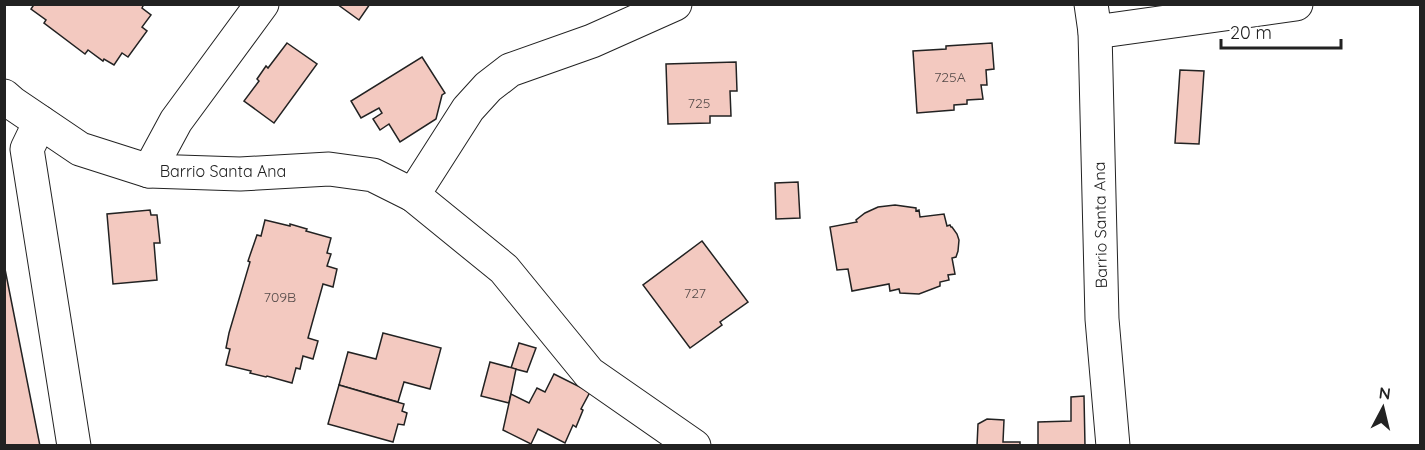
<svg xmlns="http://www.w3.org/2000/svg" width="1425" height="450" viewBox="0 0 1425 450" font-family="Quicksand,sans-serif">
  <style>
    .building { fill: #f3c9c0; stroke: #222; stroke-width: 1.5 }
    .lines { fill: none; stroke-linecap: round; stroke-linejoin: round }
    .minor-casing { stroke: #222; stroke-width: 35 }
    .minor { stroke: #fff; stroke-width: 33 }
    .labels { text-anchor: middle; stroke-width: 4.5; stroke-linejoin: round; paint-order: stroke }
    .number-label { font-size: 14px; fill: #564c4a }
    .street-label { font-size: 16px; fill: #222; stroke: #fff }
  </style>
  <rect width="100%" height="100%" fill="#fff"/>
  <g class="building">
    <polygon points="31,4 141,4 143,6 142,8 151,15 142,27 147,31 128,57 122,53 114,65 104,59 103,61 88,50 85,54 44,23 46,20 31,9 33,6"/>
    <polygon points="337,4 370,4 359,20"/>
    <polygon points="287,43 317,64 274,123 244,101 259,81 257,79 266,66 268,68"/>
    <polygon points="992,43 994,69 986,70 987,85 981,85 983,99 967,100 967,104 954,105 954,110 917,113 913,51 946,49 946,46"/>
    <polygon points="422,57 445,93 442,95 436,119 400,142 389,124 380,130 373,119 382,113 379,108 361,118 351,101"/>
    <polygon points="736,62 737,91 730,91 731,116 710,116 710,123 668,124 666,64"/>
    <polygon points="1180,70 1204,71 1199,144 1175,143"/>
    <polygon points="798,182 800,218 776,219 775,183"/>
    <polygon points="895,205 916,208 916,211 919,210 920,217 944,214 947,226 950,225 951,227 952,227 957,234 959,240 958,251 956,257 952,258 955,274 948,275 949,280 940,282 940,286 919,294 900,293 899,289 890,291 889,284 852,291 848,269 837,270 830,227 857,222 856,220 865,213 878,207"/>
    <polygon points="150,210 151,215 157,215 160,243 154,243 157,280 113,284 107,214"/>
    <polygon points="265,220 290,226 290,224 307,229 306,231 331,238 327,253 331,254 327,266 337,269 333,287 323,284 308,338 318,341 313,359 303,356 300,369 296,368 292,383 267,376 266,377 250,373 251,371 226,365 230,349 226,348 229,333 250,262 248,261 257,235 261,236"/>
    <polygon points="702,241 748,302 720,322 722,325 690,348 643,285"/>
    <polygon points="4,264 40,446 4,446"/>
    <polygon points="383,333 441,348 430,389 404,382 398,402 339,385 348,352 376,359"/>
    <polygon points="519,343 536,348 527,372 511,368"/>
    <polygon points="490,362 516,369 509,403 481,396"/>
    <polygon points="554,374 590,392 581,409 583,410 576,427 573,425 565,443 538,429 531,444 503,430 511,394 529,403 537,388 545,392"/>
    <polygon points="339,385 404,404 402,411 407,413 404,425 398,424 393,442 328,424"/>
    <polygon points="1084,396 1085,446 1038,446 1038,422 1071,421 1071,397"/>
    <polygon points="987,419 1004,420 1003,442 1020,442 1020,446 977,446 978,424"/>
  </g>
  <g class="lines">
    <defs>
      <g id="minor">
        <polyline points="1091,4 1095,32 1102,319 1113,446"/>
        <polyline points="1095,32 1296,4"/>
        <polyline points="4,96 12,103 80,149 149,171 240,174 329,169 373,175 413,195 468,109 488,87 510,70 592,41 675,4"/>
        <polyline points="40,122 27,149 74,446"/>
        <polyline points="149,171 176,121 262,4"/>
        <polyline points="413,195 504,269 589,373 694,446"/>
      </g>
    </defs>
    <use href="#minor" class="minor-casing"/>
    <use href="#minor" class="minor"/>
  </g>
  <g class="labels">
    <g class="number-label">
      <text x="950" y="82">725A</text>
      <text x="699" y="108">725</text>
      <text x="695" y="298">727</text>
      <text x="280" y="302">709B</text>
    </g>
    <g class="street-label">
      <text x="223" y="177">Barrio Santa Ana</text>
      <text transform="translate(1100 225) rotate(-91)" y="6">Barrio Santa Ana</text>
    </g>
  </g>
  <rect width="1425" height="450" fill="none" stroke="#222222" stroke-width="12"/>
  <g transform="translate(1383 408) rotate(7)" stroke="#ffffff" stroke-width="4.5" paint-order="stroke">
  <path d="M0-4.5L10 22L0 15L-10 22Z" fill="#222222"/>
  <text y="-9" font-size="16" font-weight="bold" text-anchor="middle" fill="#222222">N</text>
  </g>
  <path d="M1221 39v9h120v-9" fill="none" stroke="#222222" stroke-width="3"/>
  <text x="1230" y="39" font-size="18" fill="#222222" stroke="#ffffff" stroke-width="4.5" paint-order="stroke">20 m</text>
</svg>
